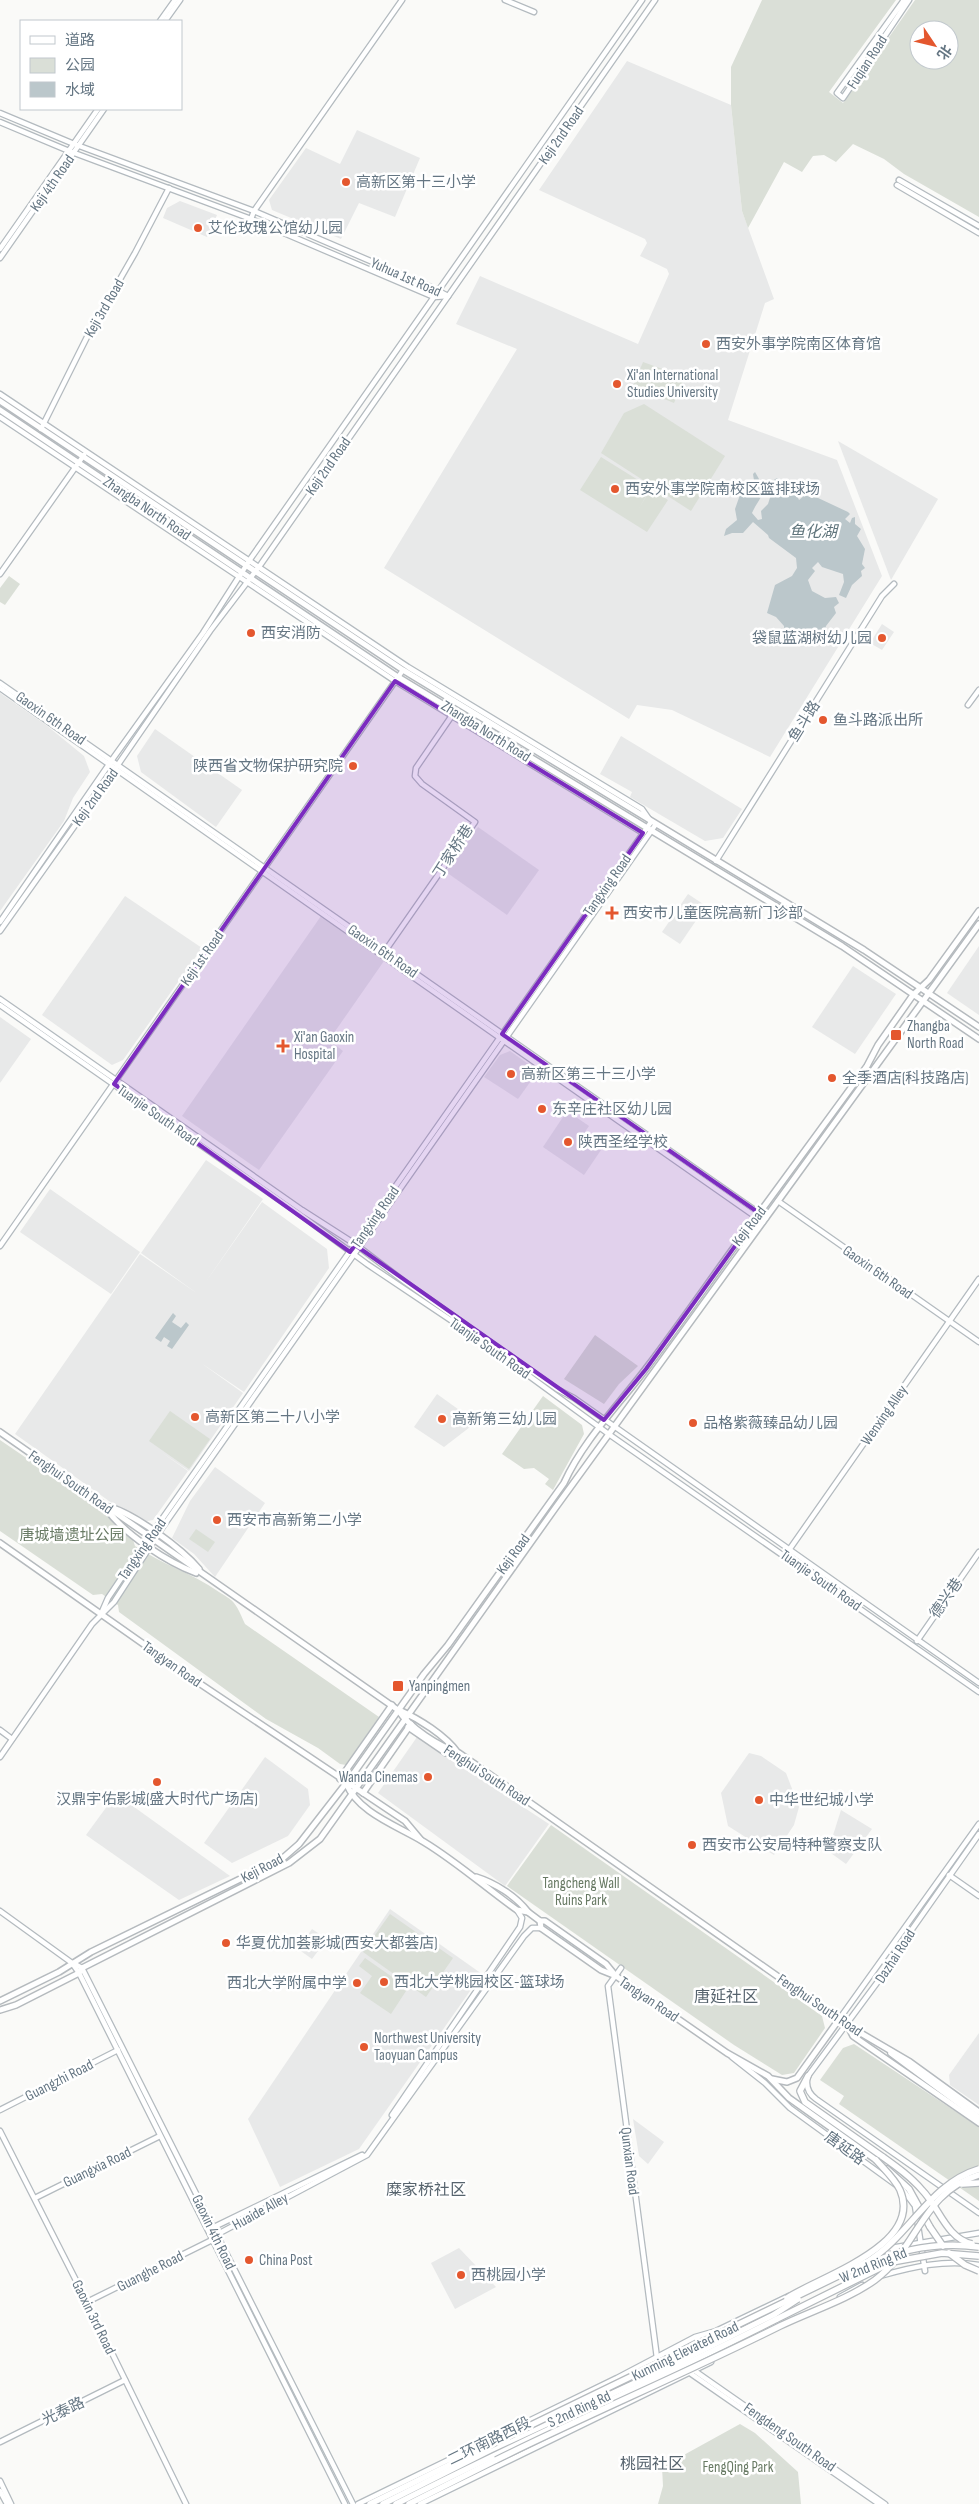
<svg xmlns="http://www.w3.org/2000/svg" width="979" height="2504" viewBox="0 0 979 2504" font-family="'Sofia Sans Condensed','Noto Sans SC',sans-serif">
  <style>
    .built { fill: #e8e9e9 }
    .green { fill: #dadfd7; fill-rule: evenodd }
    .water { fill: #bbc7cb }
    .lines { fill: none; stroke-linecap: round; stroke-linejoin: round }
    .secondary-casing { stroke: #b3babf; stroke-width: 7 }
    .primary-casing { stroke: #b5babe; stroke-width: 8 }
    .highway-casing { stroke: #b4b9bd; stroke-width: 8 }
    .secondary { stroke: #fff; stroke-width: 4.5 }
    .primary { stroke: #fff; stroke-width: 5 }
    .highway { stroke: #fff; stroke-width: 5.5 }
    .highway-bridge-casing { stroke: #b4b9bd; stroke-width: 8; stroke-linecap: butt }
    .highway-bridge { stroke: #fff; stroke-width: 5.5 }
    .marked { fill: #7b2cbf; fill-opacity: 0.2; stroke: #7b2cbf; stroke-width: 4; stroke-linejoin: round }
    .poi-dot { fill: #e4572e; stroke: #fff; stroke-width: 2 }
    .labels { text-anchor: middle; stroke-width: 5; stroke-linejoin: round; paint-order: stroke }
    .street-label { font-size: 15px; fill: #657683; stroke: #fff }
    .poi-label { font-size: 15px; fill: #657683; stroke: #fff; text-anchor: start }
    .park-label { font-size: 15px; fill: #687a64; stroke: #fff }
    .water-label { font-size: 16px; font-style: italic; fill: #60757c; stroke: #fff }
    .neighbourhood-label { font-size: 16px; fill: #57646e; stroke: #fff }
  </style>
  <rect width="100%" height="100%" fill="#fafaf8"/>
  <g class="built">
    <polygon points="627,61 731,105 742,211 774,299 765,303 728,420 837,460 882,576 770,757 672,710 637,705 629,719 384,568 517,349 456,324 480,276 638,344 669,274 667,269 640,256 647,243 645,239 539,190"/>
    <polygon points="357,130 420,158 395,217 359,203 341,239 272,210 269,200 306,148 340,164"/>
    <polygon points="180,201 217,215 207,237 163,218 167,208"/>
    <polygon points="838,441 938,499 891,580"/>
    <polygon points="882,624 894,632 882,650 870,643"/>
    <polygon points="0,693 46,725 84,756 90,772 73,798 64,821 0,911"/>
    <polygon points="155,729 242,790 216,827 141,772 137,756"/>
    <polygon points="621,736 742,809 723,838 705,841 630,797 632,792 600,774"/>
    <polygon points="478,827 539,870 507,915 446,872"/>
    <polygon points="688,894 706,906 680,944 662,932"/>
    <polygon points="125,896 202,948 123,1060 112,1065 42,1015"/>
    <polygon points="321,916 384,961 329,1040 343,1051 259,1170 182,1116"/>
    <polygon points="979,946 979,1015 947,993"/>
    <polygon points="853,966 896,994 855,1054 812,1027"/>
    <polygon points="0,1017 31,1039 0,1083"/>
    <polygon points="510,1051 538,1071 518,1099 484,1077 500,1055"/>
    <polygon points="567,1111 589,1126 582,1136 601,1150 584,1175 543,1147"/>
    <polygon points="206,1160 263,1199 205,1283 262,1202 327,1249 329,1268 244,1392 201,1363 243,1393 189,1471 161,1452 188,1471 153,1520 143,1522 109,1501 15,1434 140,1254 198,1294 141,1253"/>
    <polygon points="50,1189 140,1252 111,1294 20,1232"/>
    <polygon points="437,1394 462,1412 470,1427 444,1447 414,1427"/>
    <polygon points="215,1467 265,1503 215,1577 194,1554 172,1538 190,1501"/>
    <polygon points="417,1737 549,1824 505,1886 378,1793"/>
    <polygon points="749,1753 761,1756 786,1773 799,1807 794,1825 774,1855 728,1826 721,1793"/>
    <polygon points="265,1757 308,1789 310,1805 288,1836 232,1863 204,1843"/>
    <polygon points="116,1794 230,1876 179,1900 86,1835"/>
    <polygon points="841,1810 872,1829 846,1864 828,1851"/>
    <polygon points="390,1909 482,1974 359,2149 280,2187 248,2119"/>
    <polygon points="312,1929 327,1939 312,1959 298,1949"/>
    <polygon points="979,2033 979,2105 950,2085 949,2075"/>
    <polygon points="633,2119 664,2142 648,2164 639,2156"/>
    <polygon points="459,2248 496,2287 455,2309 431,2263"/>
  </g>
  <g class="green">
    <path d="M 762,0 L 896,0 L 829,92 L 843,103 L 915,0 L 979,0 L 979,217 L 904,174 L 884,159 L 853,144 L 836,162 L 824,155 L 813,156 L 802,172 L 784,162 L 748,228 L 742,211 L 731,105 L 731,67 ZM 919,30 L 949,30 L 949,60 L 919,60 Z"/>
    <polygon points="643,362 685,377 674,403 633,386"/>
    <polygon points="644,404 725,456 691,511 601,453 624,413"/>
    <polygon points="601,457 651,488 639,508 651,489 668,500 647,532 580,490"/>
    <polygon points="9,576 20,584 5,605 0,602 0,588"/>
    <polygon points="595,1335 638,1366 619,1384 604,1404 564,1379"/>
    <polygon points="543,1396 582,1425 584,1434 553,1490 545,1484 549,1479 534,1468 524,1469 502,1454"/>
    <polygon points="170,1411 210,1439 189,1469 149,1441"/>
    <path d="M 0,1440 L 104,1511 L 117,1528 L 133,1540 L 135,1546 C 161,1564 192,1573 219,1592 C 224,1595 231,1599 234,1603 C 239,1609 242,1618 245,1624 L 379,1717 L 346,1765 L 340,1764 L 318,1748 L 266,1719 L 119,1612 L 118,1605 L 102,1594 L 93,1595 L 0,1531 Z"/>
    <polygon points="196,1529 215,1542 208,1552 189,1539"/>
    <polygon points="551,1825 822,2016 825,2028 794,2073 782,2075 734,2045 507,1886"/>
    <polygon points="390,1914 453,1958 426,1997 363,1952"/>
    <polygon points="365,1958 408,1988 391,2014 360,1993 372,1976 359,1966"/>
    <polygon points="854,2044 979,2127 979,2201 839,2104 844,2096 820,2080 843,2048"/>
    <polygon points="740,2424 755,2433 798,2472 801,2504 658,2504 663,2486 662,2467"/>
  </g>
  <g class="water">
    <path d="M 755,472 C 769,495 761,494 752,513 L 758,520 L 762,519 L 761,511 L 768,504 L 773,488 L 769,483 L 777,478 C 790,482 794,489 799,500 L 805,495 L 812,498 L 816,497 L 848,512 L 850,514 L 845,519 L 850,523 L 852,518 L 855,517 L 855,524 L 861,529 L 857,536 L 865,549 L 862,564 L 865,568 L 861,571 L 862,576 L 852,585 L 846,598 L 839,595 L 844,582 L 843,574 L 822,567 L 818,562 L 812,568 L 815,571 L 808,580 L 812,591 L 825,598 L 836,597 L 839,603 L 834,607 L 836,613 L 826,626 L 823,637 L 811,645 L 795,642 L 784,634 L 784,626 L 776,617 L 767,613 L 775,585 L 792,576 L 797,568 L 796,558 L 769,538 L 768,535 L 753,522 L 743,533 L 732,533 L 724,536 L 726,529 L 737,520 L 735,509 L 741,492 L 756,493 L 753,474 Z"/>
    <polygon points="173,1313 176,1316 172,1322 181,1328 186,1322 189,1325 172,1349 167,1346 170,1341 164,1337 161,1342 155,1338"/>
  </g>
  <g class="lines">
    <defs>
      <g id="secondary">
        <polyline points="505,0 534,12"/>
        <polyline points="904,0 837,93 843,98 909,0"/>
        <polyline points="160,21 175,0"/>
        <polyline points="165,21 180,0"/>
        <polyline points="0,113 74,144 254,211 431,287 448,296"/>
        <polyline points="0,122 69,151 251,219 434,297 448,296"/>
        <polyline points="899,180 979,226"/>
        <polyline points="897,185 979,233"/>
        <polyline points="251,219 254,211 402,0"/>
        <polyline points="0,249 98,109"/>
        <polyline points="0,258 104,109"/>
        <polyline points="0,394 408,667 642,809 651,822 141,1549 108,1598 101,1614"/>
        <polyline points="0,417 395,681 643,833"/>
        <polyline points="41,429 87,337 135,253 169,188"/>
        <polyline points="0,574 84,455"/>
        <polyline points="0,683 766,1218"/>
        <polyline points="0,688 763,1222"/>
        <polyline points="968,705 979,690"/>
        <polyline points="716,861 882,596 894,584"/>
        <polyline points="0,922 114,757 203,633 251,558 642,0"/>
        <polyline points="0,931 115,769 210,631 261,564 655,0"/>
        <polyline points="383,954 475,822 422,784 415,776 416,768 453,714"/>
        <polyline points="0,999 302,1210 355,1244 405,1282 557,1389 574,1398 979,1683"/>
        <polyline points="0,1005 298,1213 367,1264 473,1335 610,1435 979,1692"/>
        <polyline points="778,1201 979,1342"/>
        <polyline points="0,1246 403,670"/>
        <polyline points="789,1550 979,1279"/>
        <polyline points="917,1641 979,1552"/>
        <polyline points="0,1730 12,1739"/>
        <polyline points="0,1757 92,1624 114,1602 162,1528 656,824"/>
        <path d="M 979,1834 L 901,1945 L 885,1972 L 808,2076 C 805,2086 808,2093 816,2099 L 979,2213"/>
        <polyline points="949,1875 979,1896"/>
        <polyline points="0,1911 72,1963 79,1973 345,2504"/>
        <polyline points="73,1963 82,1968 353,2504"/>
        <polyline points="621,1968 608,1986 657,2358"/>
        <polyline points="840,2018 979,1824"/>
        <polyline points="732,2057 765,2083 790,2108 903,2190 915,2206 925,2271"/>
        <polyline points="0,2110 118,2050"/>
        <polyline points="392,2115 520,1927 522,1918 517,1910"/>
        <polyline points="0,2131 87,2302 186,2504"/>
        <polyline points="35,2198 160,2136"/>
        <polyline points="212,2228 362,2155"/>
        <polyline points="885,2249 979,2233"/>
        <path d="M 880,2276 C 912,2267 945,2259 979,2265"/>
        <polyline points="840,2297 862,2285"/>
        <polyline points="87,2302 212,2240 216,2235 367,2155 524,1936 532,1928 541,1928"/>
        <polyline points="695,2371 885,2504"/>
        <polyline points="690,2373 879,2504"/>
        <polyline points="0,2442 125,2380"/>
        <polyline points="0,2481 11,2504"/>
        <polyline points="0,2491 7,2504"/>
        <polyline points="358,2504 617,2378 695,2337 716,2331 789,2296"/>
        <polyline points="420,2504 711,2362"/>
      </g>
      <g id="primary">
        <polyline points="0,401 403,670 864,950 979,1027"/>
        <polyline points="0,410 398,677 842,946 979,1039"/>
        <path d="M 0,1432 L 398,1710 C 410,1728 438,1746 459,1753 L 847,2025 L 910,2062 L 979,2112"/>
        <path d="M 110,1507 C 136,1515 181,1548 199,1569"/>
        <path d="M 108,1511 C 126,1535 167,1562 196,1573"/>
        <polyline points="0,1543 196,1681 405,1821 421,1840"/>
        <path d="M 399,1710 C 419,1719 445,1735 458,1753"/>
        <polyline points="408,1727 446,1753 454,1753"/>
        <polyline points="340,1779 392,1705"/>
        <path d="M 346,1783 C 358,1813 398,1826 424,1842 C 457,1862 486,1888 517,1910 L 528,1912 L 540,1921 L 541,1928 L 601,1970 L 616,1976 L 727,2053 L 768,2076 L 789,2098 L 876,2160"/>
        <polyline points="363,1793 411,1724"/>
        <path d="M 476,1877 C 495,1883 516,1896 528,1912"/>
        <polyline points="540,1921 545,1921 606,1964 615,1975"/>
        <path d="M 0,2001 L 59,1972 L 91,1952 L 283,1858 L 299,1844 L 351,1777 L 424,1674 L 448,1645 L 564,1483 C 584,1439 619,1405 648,1366 C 688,1313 726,1257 766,1204 L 867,1066 L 878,1045 L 913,995 L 929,980 L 979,911"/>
        <polyline points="0,2010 16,2005 79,1973 82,1968 289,1863 320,1839 556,1507 979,924"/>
        <polyline points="848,2026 853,2036 979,2123"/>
        <polyline points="772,2079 787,2082 797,2078 840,2018"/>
      </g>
      <g id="highway">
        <polyline points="891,2053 979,2118"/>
        <polyline points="808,2076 800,2091 805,2102 883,2157"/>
        <polyline points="887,2169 909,2189 930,2227"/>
        <polyline points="370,2504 488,2446"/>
        <polyline points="383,2504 490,2450 663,2370 775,2314"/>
        <path d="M 396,2504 C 522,2440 651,2383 777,2319"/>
        <polyline points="409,2504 496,2460"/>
      </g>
    </defs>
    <use href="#secondary" class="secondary-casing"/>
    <use href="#primary" class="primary-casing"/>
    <use href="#highway" class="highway-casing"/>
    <use href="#secondary" class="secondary"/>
    <use href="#primary" class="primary"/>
    <use href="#highway" class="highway"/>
    <defs>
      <g id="highway-bridge">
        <path d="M 883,2157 C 897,2167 911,2177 922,2190 C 939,2207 946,2238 972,2244"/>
        <polyline points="962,2184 979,2183"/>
        <polyline points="930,2227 943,2246"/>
        <polyline points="949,2253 965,2265 979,2271"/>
        <path d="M 869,2264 C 904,2248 941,2242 979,2247"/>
        <path d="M 787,2298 C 821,2276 924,2245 900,2190 C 895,2179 884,2169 876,2160"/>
        <polyline points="775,2314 798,2299"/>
        <polyline points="777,2319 892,2262 942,2253 979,2256"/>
        <path d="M 488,2446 L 867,2262 C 910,2236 929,2184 979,2169"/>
        <path d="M 496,2460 C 589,2414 686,2373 780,2326 C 811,2311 847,2300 875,2280 C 918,2248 922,2192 979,2175"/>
      </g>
    </defs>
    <use href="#highway-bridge" class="highway-bridge-casing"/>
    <use href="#highway-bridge" class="highway-bridge"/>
  </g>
  <path class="marked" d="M 395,681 L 643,833 L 502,1034 L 759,1213 L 646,1369 L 604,1420 L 355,1245 L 350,1252 L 114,1084 Z"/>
  <g class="poi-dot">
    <circle cx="346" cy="182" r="5"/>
    <circle cx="198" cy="228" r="5"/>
    <circle cx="706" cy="344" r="5"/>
    <circle cx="617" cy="384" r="5"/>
    <circle cx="615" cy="489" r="5"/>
    <circle cx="251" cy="633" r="5"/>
    <circle cx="882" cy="638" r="5"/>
    <circle cx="823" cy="720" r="5"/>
    <circle cx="353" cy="766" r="5"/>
    <path d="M609.5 905.5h5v5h5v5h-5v5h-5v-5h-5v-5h5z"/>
    <rect x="890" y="1029" width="12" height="12" rx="2.5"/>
    <path d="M280.5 1038.5h5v5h5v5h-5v5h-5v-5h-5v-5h5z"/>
    <circle cx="511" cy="1074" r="5"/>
    <circle cx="832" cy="1078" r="5"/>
    <circle cx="542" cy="1109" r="5"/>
    <circle cx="568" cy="1142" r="5"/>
    <circle cx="195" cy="1417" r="5"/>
    <circle cx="442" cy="1419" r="5"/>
    <circle cx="693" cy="1423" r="5"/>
    <circle cx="217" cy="1520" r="5"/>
    <rect x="392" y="1680" width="12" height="12" rx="2.5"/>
    <circle cx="428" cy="1777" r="5"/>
    <circle cx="157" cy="1782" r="5"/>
    <circle cx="759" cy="1800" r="5"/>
    <circle cx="692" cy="1845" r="5"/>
    <circle cx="226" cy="1943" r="5"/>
    <circle cx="384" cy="1982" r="5"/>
    <circle cx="357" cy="1983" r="5"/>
    <circle cx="364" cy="2047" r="5"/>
    <circle cx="249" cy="2260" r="5"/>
    <circle cx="461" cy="2275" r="5"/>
  </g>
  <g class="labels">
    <g class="street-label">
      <text transform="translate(867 62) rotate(-57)" y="5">Fuqian Road</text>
      <text transform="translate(561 135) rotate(-55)" y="5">Keji 2nd Road</text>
      <text transform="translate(52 183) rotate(-55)" y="5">Keji 4th Road</text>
      <text transform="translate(406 277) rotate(24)" y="5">Yuhua 1st Road</text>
      <text transform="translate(104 308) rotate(-60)" y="5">Keji 3rd Road</text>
      <text transform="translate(328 466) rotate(-55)" y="5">Keji 2nd Road</text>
      <text transform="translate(147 508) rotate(34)" y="5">Zhangba North Road</text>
      <text transform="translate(51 718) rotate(35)" y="5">Gaoxin 6th Road</text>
      <text transform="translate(804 721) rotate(-58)" y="5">鱼斗路</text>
      <text transform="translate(486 731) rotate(32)" y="5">Zhangba North Road</text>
      <text transform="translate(95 797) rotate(-54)" y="5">Keji 2nd Road</text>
      <text transform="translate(453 851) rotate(-57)" y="5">丁家桥巷</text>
      <text transform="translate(607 885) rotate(-55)" y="5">Tangxing Road</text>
      <text transform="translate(383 951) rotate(35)" y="5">Gaoxin 6th Road</text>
      <text transform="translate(202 958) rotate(-55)" y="5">Keji 1st Road</text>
      <text transform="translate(158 1115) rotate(35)" y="5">Tuanjie South Road</text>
      <text transform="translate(375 1217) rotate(-55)" y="5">Tangxing Road</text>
      <text transform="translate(749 1226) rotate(-52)" y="5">Keji Road</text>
      <text transform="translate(878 1272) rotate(35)" y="5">Gaoxin 6th Road</text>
      <text transform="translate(490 1348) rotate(35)" y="5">Tuanjie South Road</text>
      <text transform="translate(884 1415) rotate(-55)" y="5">Wenxing Alley</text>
      <text transform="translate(71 1482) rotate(35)" y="5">Fenghui South Road</text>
      <text transform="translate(142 1549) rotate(-55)" y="5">Tangxing Road</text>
      <text transform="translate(513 1554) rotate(-54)" y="5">Keji Road</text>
      <text transform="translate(821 1580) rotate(35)" y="5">Tuanjie South Road</text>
      <text transform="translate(946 1598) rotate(-55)" y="5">德兴巷</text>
      <text transform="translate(172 1664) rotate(35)" y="5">Tangyan Road</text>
      <text transform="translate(487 1775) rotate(33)" y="5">Fenghui South Road</text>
      <text transform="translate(262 1868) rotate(-28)" y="5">Keji Road</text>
      <text transform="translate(895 1956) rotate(-57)" y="5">Dazhai Road</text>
      <text transform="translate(649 1999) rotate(34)" y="5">Tangyan Road</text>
      <text transform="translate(820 2005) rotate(34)" y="5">Fenghui South Road</text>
      <text transform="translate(59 2080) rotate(-27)" y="5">Guangzhi Road</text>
      <text transform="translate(845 2148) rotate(36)" y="5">唐延路</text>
      <text transform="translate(630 2161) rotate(83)" y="5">Qunxian Road</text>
      <text transform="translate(97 2167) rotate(-26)" y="5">Guangxia Road</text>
      <text transform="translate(260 2211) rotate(-29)" y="5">Huaide Alley</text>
      <text transform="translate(214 2232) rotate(64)" y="5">Gaoxin 4th Road</text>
      <text transform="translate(873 2265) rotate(-22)" y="5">W 2nd Ring Rd</text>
      <text transform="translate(150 2271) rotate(-27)" y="5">Guanghe Road</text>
      <text transform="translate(94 2317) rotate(64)" y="5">Gaoxin 3rd Road</text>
      <text transform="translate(685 2351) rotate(-26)" y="5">Kunming Elevated Road</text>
      <text transform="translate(579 2409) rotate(-25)" y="5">S 2nd Ring Rd</text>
      <text transform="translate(63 2411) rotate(-26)" y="5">光泰路</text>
      <text transform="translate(790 2437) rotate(35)" y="5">Fengdeng South Road</text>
      <text transform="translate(489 2441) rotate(-26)" y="5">二环南路西段</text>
    </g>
    <g class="poi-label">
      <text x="356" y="187">高新区第十三小学</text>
      <text x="208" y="233">艾伦玫瑰公馆幼儿园</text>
      <text x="716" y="349">西安外事学院南区体育馆</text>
      <text x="627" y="380">Xi'an International<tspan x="627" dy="17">Studies University</tspan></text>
      <text x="625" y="494">西安外事学院南校区篮排球场</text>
      <text x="261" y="638">西安消防</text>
      <text x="872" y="643" text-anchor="end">袋鼠蓝湖树幼儿园</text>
      <text x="833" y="725">鱼斗路派出所</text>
      <text x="343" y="771" text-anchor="end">陕西省文物保护研究院</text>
      <text x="623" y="918">西安市儿童医院高新门诊部</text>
      <text x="907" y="1031">Zhangba<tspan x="907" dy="17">North Road</tspan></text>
      <text x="294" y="1042">Xi'an Gaoxin<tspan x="294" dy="17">Hospital</tspan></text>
      <text x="521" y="1079">高新区第三十三小学</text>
      <text x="842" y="1083">全季酒店(科技路店)</text>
      <text x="552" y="1114">东辛庄社区幼儿园</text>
      <text x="578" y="1147">陕西圣经学校</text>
      <text x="205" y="1422">高新区第二十八小学</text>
      <text x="452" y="1424">高新第三幼儿园</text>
      <text x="703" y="1428">品格紫薇臻品幼儿园</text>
      <text x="227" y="1525">西安市高新第二小学</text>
      <text x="409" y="1691">Yanpingmen</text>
      <text x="418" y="1782" text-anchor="end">Wanda Cinemas</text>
      <text x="157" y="1804" text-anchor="middle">汉鼎宇佑影城(盛大时代广场店)</text>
      <text x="769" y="1805">中华世纪城小学</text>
      <text x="702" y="1850">西安市公安局特种警察支队</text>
      <text x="236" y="1948">华夏优加荟影城(西安大都荟店)</text>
      <text x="394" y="1987">西北大学桃园校区-篮球场</text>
      <text x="347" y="1988" text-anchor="end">西北大学附属中学</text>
      <text x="374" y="2043">Northwest University<tspan x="374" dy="17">Taoyuan Campus</tspan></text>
      <text x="259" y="2265">China Post</text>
      <text x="471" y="2280">西桃园小学</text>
    </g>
    <g class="park-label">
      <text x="72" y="1540">唐城墙遗址公园</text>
      <text x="581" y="1888">Tangcheng Wall<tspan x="581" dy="17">Ruins Park</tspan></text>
      <text x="738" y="2472">FengQing Park</text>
    </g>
    <g class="water-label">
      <text x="813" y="537">鱼化湖</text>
    </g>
    <g class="neighbourhood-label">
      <text x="726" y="2002">唐延社区</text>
      <text x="426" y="2195">糜家桥社区</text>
      <text x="652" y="2469">桃园社区</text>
    </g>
  </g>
  <rect x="20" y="20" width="162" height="90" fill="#ffffff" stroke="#c1c8cd"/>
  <rect x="30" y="36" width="25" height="8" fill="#ffffff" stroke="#c1c8cd"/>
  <text x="65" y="45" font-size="15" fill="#657683">道路</text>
  <rect x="30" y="58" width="25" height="15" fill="#dadfd7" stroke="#c1c8cd"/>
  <text x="65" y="70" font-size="15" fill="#657683">公园</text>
  <rect x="30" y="82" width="25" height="15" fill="#bbc7cb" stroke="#c1c8cd"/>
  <text x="65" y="95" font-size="15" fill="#657683">水域</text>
  <g transform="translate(934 45) rotate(125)"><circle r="24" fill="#ffffff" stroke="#c1c8cd"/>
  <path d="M0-4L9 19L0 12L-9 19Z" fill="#e4572e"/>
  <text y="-8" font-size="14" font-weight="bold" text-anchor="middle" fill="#657683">北</text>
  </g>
</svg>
